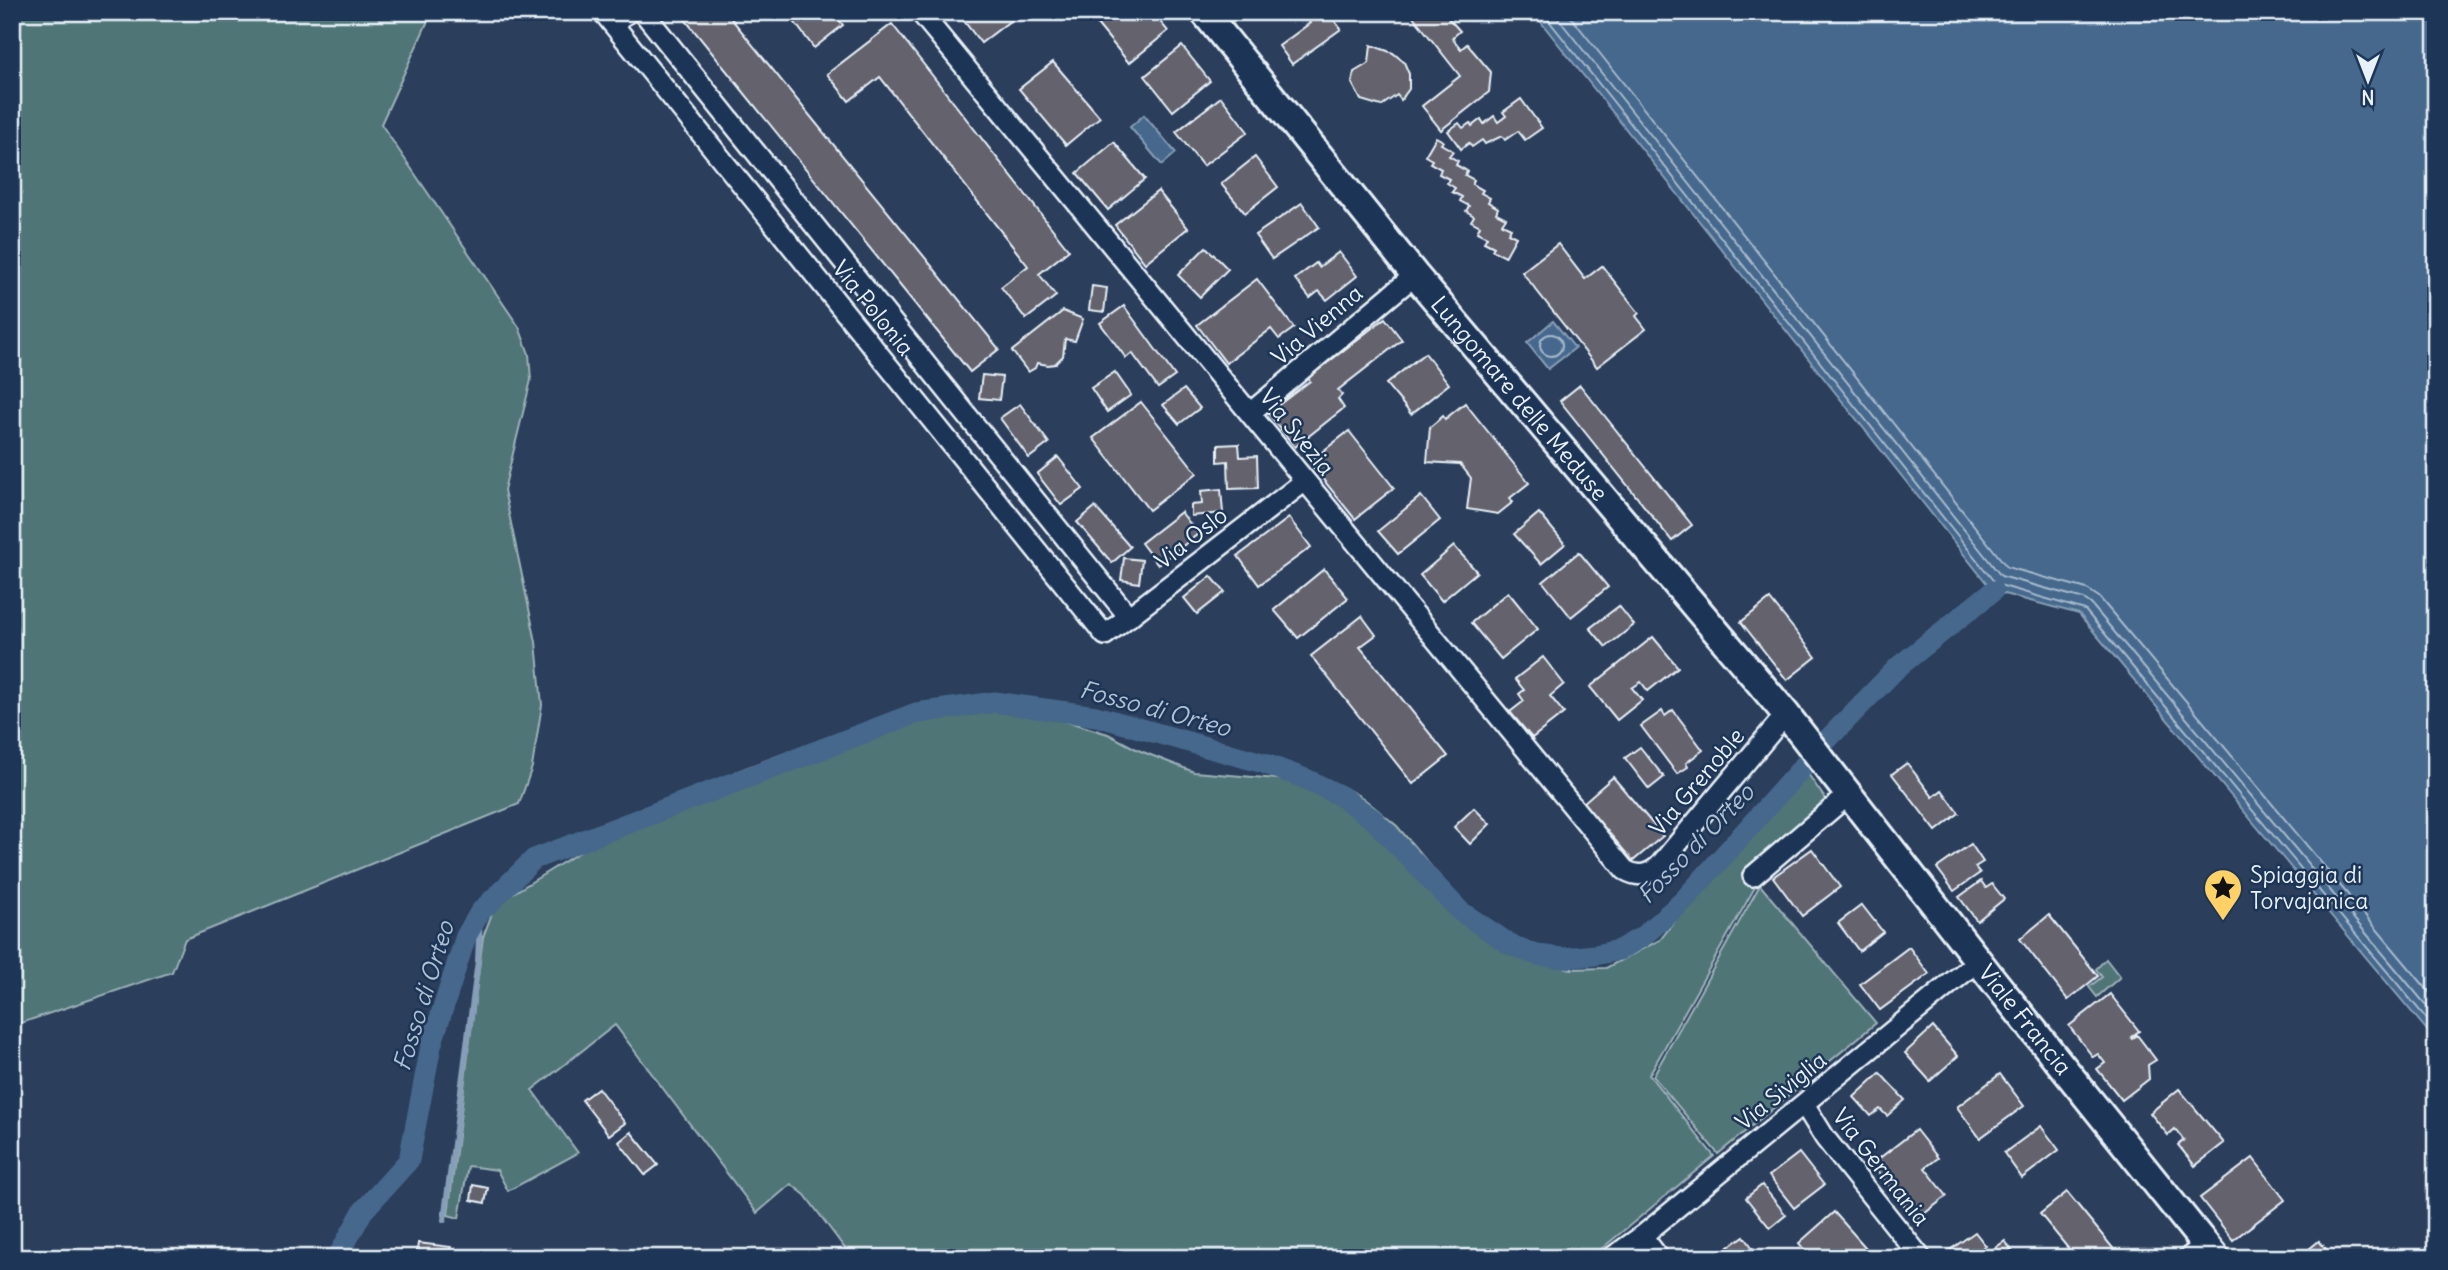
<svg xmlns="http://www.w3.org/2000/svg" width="2448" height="1270" viewBox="0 0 2448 1270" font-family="Delius,sans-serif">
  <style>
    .green { fill: #4f7477; stroke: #9cb2b8; stroke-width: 2 }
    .water { fill: #45678c; stroke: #869eb7; stroke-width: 2 }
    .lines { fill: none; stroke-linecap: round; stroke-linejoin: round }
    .shore { stroke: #a7bacd; stroke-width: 2 }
    .stream { stroke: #869eb7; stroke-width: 6 }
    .canal { stroke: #45678c; stroke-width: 21 }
    .building { fill: #63626d; stroke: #e8f1f8; stroke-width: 2 }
    .street-casing { stroke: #e8f1f8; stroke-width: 24 }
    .secondary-casing { stroke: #e8f1f8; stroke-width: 32 }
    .street { stroke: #1d3557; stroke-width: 19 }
    .secondary { stroke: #1d3557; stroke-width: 26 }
    .labels { text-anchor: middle; stroke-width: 5; stroke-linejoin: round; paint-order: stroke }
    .street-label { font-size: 23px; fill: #e8f1f8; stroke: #1d3557 }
    .poi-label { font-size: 23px; fill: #e8f1f8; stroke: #1d3557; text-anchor: start }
    .water-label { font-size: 24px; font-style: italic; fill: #afc1d2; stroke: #1d3557 }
  </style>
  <rect width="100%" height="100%" fill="#2b3e5b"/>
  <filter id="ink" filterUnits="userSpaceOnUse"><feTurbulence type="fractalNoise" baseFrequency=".0143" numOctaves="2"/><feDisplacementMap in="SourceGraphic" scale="14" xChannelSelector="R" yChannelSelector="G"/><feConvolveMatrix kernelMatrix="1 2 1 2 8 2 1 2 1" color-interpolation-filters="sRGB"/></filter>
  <g filter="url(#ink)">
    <g class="green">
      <polygon points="12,12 432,12 381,124 519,327 529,354 531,380 504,490 536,642 542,705 532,767 519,804 185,939 172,972 12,1026"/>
      <polygon points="979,710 1034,713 1072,723 1108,734 1138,750 1194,772 1326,783 1345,788 1363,798 1397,826 1472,915 1501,940 1543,964 1572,969 1606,968 1660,940 1711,875 1806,771 1830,806 1759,880 1649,1075 1714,1156 1600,1250 1583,1258 852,1258 805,1195 791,1184 757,1213 615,1025 532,1090 578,1153 508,1191 497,1170 468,1166 459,1218 448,1215 483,937 493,911 504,899 596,842 638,824 679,795 748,767 788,752 864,737 922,717"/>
      <polygon points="1760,885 1876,1023 1718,1154 1653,1076"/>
      <polygon points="2106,959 2120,977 2097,997 2089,987 2102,977 2096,969"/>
    </g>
    <g class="water">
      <polygon points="1533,12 2436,12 2436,1041 2079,614 1993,591"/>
      <polygon points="1144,115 1176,153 1162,165 1130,127"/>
      <polygon points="1553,321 1575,348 1548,369 1527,343"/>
    </g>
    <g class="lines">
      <g class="shore">
        <polyline points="1542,12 1996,584 2085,610 2436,1030"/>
        <polyline points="1553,12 2001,576 2084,599 2091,604 2436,1017"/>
        <polyline points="1567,12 2007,567 2087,589 2099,597 2436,1000"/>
        <circle cx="1551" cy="345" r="11"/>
      </g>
      <polyline class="stream" points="444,1220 478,961 480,912"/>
      <polyline class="canal" points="337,1258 363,1211 409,1160 431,1046 466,936 480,912 534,859 916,713 995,702 1096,716 1263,763 1306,779 1341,796 1374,820 1460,911 1511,945 1537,955 1563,958 1595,955 1619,950 1642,937 1683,901 1824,743 1898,667 1993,591"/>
    </g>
    <g class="building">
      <polygon points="679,12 726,12 999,349 970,372"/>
      <polygon points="787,12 841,12 836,16 843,25 814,48"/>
      <polygon points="957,12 1011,12 1015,17 981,43"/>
      <polygon points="1111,12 1152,12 1168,31 1129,63 1097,24"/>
      <polygon points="1302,12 1336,12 1331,16 1341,29 1292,64 1279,46 1310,23"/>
      <polygon points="1416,12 1443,12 1460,31 1452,38 1461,49 1467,44 1491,72 1489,92 1441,130 1422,106 1460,76 1412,15"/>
      <polygon points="892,24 1069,250 1039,274 1056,296 1026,319 1001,287 1028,266 880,77 849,101 827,74"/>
      <polygon points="1371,45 1393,53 1404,62 1409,74 1409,89 1401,100 1397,95 1381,106 1361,100 1352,83 1354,72 1369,63"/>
      <polygon points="1182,46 1210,81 1173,111 1145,76"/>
      <polygon points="1053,62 1100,117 1066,145 1019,89"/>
      <polygon points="1221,97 1248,132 1203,166 1176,132"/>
      <polygon points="1521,99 1542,128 1525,140 1518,131 1505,140 1502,136 1485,144 1482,140 1472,147 1469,143 1461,149 1448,131 1459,123 1463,128 1470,123 1472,126 1481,119 1484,124 1494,116 1498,122 1506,116 1503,112"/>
      <polygon points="1436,137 1443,141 1441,144 1453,151 1449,156 1458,161 1456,165 1467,171 1465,175 1474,180 1472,184 1483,190 1481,193 1490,198 1488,202 1498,208 1496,213 1506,218 1502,224 1511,228 1508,233 1516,237 1505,257 1492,250 1494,247 1484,242 1487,237 1477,232 1480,226 1471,221 1474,216 1466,211 1469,206 1460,201 1462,197 1452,192 1455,188 1447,183 1449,179 1439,174 1441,169 1430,163 1432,160 1425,156"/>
      <polygon points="1114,142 1145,179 1108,210 1077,173"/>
      <polygon points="1255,157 1278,187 1245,213 1221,184"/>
      <polygon points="1158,191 1188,228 1145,263 1115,225"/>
      <polygon points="1302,203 1319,227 1272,259 1255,235"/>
      <polygon points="1558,244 1585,279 1602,266 1639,313 1636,316 1646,329 1597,367 1522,272"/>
      <polygon points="1206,247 1228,269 1200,297 1178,275"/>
      <polygon points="1339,252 1357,276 1327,300 1319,291 1310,298 1295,279 1316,263 1319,267"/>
      <polygon points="1257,279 1294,328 1279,339 1271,329 1226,363 1197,325"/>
      <polygon points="1092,286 1107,288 1104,312 1089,310"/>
      <polygon points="1124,306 1175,376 1158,388 1132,353 1126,358 1100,323"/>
      <polygon points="1063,311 1083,319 1075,341 1065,339 1063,356 1055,364 1048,365 1037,363 1035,368 1028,372 1012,351"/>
      <polygon points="1385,318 1402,340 1338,390 1342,395 1338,399 1344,408 1295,447 1268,413 1310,381 1308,378"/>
      <polygon points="1425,353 1449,384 1411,414 1386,384"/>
      <polygon points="1115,372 1131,395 1107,412 1091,388"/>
      <polygon points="982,375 1002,377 999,400 979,398"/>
      <polygon points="1580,385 1692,525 1672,541 1560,401"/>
      <polygon points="1184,389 1200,408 1179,424 1163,405"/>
      <polygon points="1141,402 1197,473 1149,510 1093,438"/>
      <polygon points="1465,403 1529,483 1510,498 1513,502 1498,514 1467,509 1471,478 1460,464 1427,462 1430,427 1443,416 1445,419"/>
      <polygon points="1020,404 1049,443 1029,458 1000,418"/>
      <polygon points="1349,431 1394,488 1355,519 1309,462"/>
      <polygon points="1239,444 1240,457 1257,456 1258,488 1229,489 1228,461 1218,462 1218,445"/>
      <polygon points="1058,457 1083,489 1061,505 1037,474"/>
      <polygon points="1221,489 1223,513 1191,516 1191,505 1202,504 1201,491"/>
      <polygon points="1421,496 1440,520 1398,554 1378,531"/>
      <polygon points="1095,507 1130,547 1112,563 1077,522"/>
      <polygon points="1181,512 1198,534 1158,565 1141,543"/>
      <polygon points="1539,513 1565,544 1541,564 1514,534"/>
      <polygon points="1289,518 1311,547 1259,585 1238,556"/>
      <polygon points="1454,546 1477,572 1442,601 1420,575"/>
      <polygon points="1579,552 1608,587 1571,617 1543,582"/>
      <polygon points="1124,558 1142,560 1139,583 1121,580"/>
      <polygon points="1324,569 1348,598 1298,638 1274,610"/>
      <polygon points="1211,576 1225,592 1197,614 1184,598"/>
      <polygon points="1508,592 1538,629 1501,659 1471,623"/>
      <polygon points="1770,599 1816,657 1787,680 1741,622"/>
      <polygon points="1619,606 1634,625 1606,647 1590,628"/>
      <polygon points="1362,616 1376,635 1360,647 1448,756 1413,784 1311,656"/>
      <polygon points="1653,637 1678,667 1648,691 1641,682 1632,688 1642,700 1617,720 1590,687"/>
      <polygon points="1543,657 1564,684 1550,696 1564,713 1532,738 1510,712 1524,701 1519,694 1524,690 1515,679"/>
      <polygon points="1673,710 1703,750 1686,763 1688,767 1677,774 1641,726 1662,711 1665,716"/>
      <polygon points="1640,747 1664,777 1649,789 1625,758"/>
      <polygon points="1907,763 1933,797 1942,790 1959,813 1936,831 1892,774"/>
      <polygon points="1613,777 1663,836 1633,861 1583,803"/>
      <polygon points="1474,808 1490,824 1470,844 1454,827"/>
      <polygon points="1971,844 1983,862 1975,867 1980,873 1954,891 1937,868"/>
      <polygon points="1812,849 1840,887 1802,916 1773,877"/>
      <polygon points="1981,881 1986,888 1992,884 2004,899 1977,921 1959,897"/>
      <polygon points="1862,905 1883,932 1859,951 1838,923"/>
      <polygon points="2049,915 2098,976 2068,1000 2020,939"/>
      <polygon points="1909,947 1929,974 1880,1010 1860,984"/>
      <polygon points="2110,994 2139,1031 2131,1037 2132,1039 2137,1035 2156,1060 2148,1065 2149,1079 2122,1100 2097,1069 2105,1063 2098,1054 2093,1057 2069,1026"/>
      <polygon points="1933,1027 1958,1056 1930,1081 1905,1053"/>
      <polygon points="1880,1073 1905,1100 1887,1116 1880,1109 1871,1116 1854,1097"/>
      <polygon points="2000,1074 2024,1106 1980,1138 1957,1107"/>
      <polygon points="598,1088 625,1123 609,1135 582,1100"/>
      <polygon points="2179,1089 2224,1143 2195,1166 2178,1145 2184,1140 2175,1129 2168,1135 2150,1113"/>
      <polygon points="2041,1126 2059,1150 2022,1178 2004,1153"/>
      <polygon points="1916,1130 1938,1158 1925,1168 1947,1196 1916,1220 1872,1164"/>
      <polygon points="631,1132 658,1165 645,1175 619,1142"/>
      <polygon points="1799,1153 1824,1185 1794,1208 1769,1176"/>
      <polygon points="2253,1158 2285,1200 2233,1240 2200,1198"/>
      <polygon points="473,1185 488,1188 485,1203 471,1200"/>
      <polygon points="1762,1185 1786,1215 1770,1228 1746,1198"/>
      <polygon points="2067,1192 2121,1258 2076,1258 2040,1214"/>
      <polygon points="1834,1212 1875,1258 1811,1258 1799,1243"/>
      <polygon points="1975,1232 1986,1246 1981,1249 1985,1255 2005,1241 2017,1258 1951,1258 1947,1252"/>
      <polygon points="1744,1236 1760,1258 1714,1258"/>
      <polygon points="2319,1241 2331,1255 2328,1258 2298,1258"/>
      <polygon points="418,1243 451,1247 449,1258 416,1258"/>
    </g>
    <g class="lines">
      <defs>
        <g id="street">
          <polyline points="603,12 1105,635 1305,481"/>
          <polyline points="643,12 1129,617"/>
          <path d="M 920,12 L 1625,870 C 1637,877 1648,876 1659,866 L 1786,714"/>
          <polyline points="612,23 629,12"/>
          <polyline points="1250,413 1415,275"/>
          <polyline points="1753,876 1848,795"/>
          <polyline points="1804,1104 1825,1138 1921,1258"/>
          <polyline points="1642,1236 1659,1258"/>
          <polyline points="1611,1258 1642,1236 1979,960"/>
          <polyline points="2188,1258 2205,1244"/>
        </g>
        <g id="secondary">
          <path id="s1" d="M 1204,12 L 1415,275 L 1786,714 L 1994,981 L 2216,1258"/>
        </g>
      </defs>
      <use href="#street" class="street-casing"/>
      <use href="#secondary" class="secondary-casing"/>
      <use href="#street" class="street"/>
      <use href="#secondary" class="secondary"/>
    </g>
  </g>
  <defs>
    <symbol id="sight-pin" viewBox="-11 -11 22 30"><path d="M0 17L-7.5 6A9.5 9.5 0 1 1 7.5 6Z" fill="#ffd166" stroke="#1d3557"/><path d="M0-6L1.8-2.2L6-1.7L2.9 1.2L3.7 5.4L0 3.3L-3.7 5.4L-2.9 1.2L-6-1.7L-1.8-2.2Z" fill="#111"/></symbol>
  </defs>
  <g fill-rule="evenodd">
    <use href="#sight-pin" x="2201" y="866" width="44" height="60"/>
  </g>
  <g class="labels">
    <g class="street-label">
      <text transform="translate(873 308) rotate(51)" y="8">Via Polonia</text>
      <text transform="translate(1317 325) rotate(-40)" y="8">Via Vienna</text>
      <text dy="8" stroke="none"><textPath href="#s1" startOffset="499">Lungomare delle Meduse</textPath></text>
      <text transform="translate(1297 432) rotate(51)" y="8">Via Svezia</text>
      <text transform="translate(1191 538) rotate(-38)" y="8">Via Oslo</text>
      <text transform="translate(1697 782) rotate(-50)" y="8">Via Grenoble</text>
      <text dy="8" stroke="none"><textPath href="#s1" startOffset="1300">Viale Francia</textPath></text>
      <text transform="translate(1781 1091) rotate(-39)" y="8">Via Siviglia</text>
      <text transform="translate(1881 1167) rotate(52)" y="8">Via Germania</text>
    </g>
    <g class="poi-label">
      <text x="2250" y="883">Spiaggia di<tspan x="2250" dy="26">Torvajanica</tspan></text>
    </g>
    <g class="water-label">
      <text transform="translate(1155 709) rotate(15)" y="8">Fosso di Orteo</text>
      <text transform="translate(1696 844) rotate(-46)" y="8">Fosso di Orteo</text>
      <text transform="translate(424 996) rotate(-73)" y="8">Fosso di Orteo</text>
    </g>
  </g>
  <rect width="2448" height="1270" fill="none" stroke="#1d3557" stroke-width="42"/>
  <rect x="21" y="21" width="2406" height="1228" fill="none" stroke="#e8f1f8" stroke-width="2.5" filter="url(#ink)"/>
  <g transform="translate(2368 80) rotate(180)" stroke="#1d3557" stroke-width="5" paint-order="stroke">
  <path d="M0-5L12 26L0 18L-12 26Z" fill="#e8f1f8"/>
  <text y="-10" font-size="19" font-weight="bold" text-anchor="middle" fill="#e8f1f8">N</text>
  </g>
</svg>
